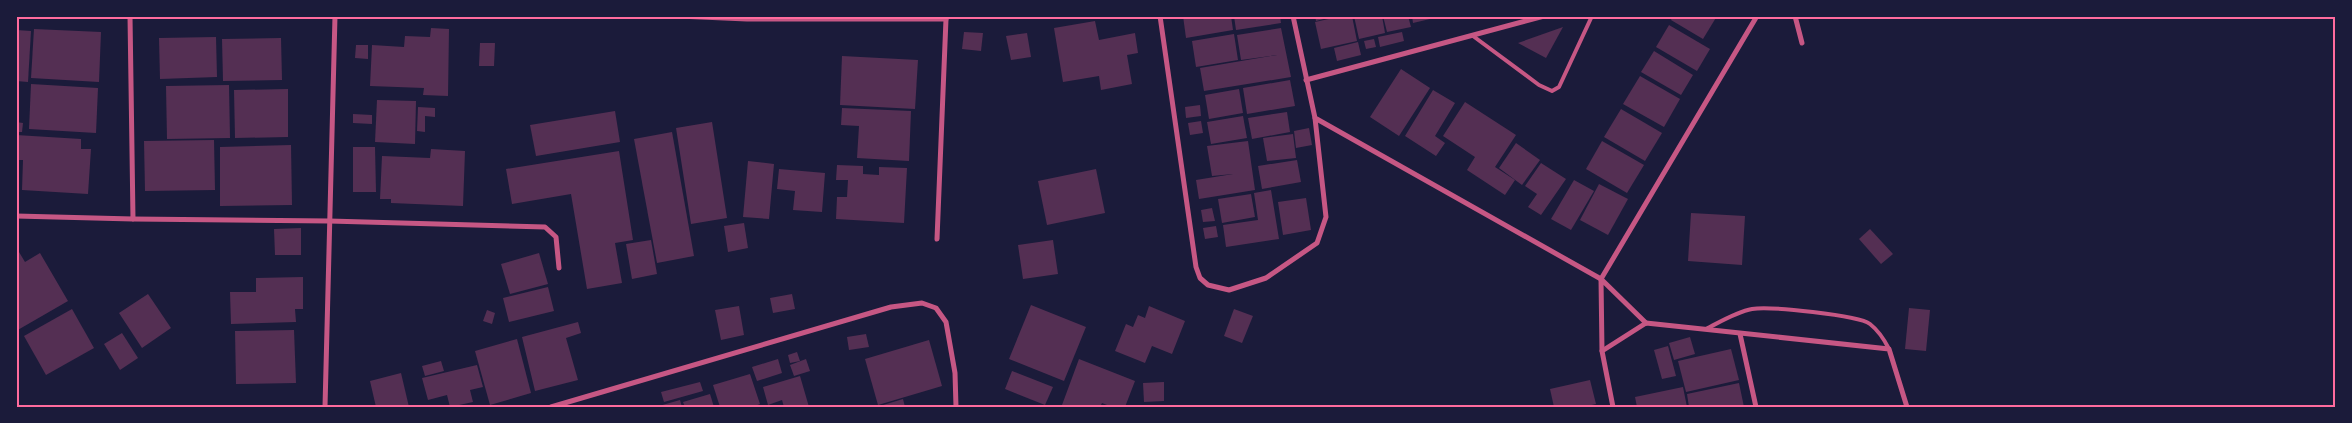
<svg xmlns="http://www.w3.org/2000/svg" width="2352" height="423" viewBox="0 0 2352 423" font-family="Jost,sans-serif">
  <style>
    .building { fill: #542f53 }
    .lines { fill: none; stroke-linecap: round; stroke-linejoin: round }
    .service { stroke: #c65784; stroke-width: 4 }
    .minor { stroke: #c65784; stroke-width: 5 }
    .neatline { fill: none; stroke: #ff6b9d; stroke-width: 2 }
  </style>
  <rect width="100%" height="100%" fill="#1b1b3a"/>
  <g class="building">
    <polygon points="1183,16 1231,16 1233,30 1186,38"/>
    <polygon points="1234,16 1280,16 1281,23 1236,30"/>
    <polygon points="1315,16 1332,16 1332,17 1316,21"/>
    <polygon points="1342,16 1352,16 1357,41 1321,49 1315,22"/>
    <polygon points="1354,16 1382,16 1385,33 1359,39"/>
    <polygon points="1383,16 1408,16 1411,27 1387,32"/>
    <polygon points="1412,16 1429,16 1430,19 1413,23"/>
    <polygon points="1673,16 1717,16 1703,39 1671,20"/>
    <polygon points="1095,21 1099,40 1135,33 1138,53 1127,55 1132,84 1101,90 1099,76 1063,82 1054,28"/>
    <polygon points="1669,25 1710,49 1697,71 1656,47"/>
    <polygon points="1563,27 1546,58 1518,43"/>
    <polygon points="431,28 449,29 448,96 423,95 424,88 370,86 372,45 404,47 405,36 430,37"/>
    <polygon points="1281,28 1291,77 1204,91 1200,68 1277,55 1241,60 1237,35"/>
    <polygon points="34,29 101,32 99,82 31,78"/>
    <polygon points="16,30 31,31 28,82 16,81"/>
    <polygon points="964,32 983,33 981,51 962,49"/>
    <polygon points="1402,32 1404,41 1380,47 1378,37"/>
    <polygon points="1027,33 1031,57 1011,60 1006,36"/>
    <polygon points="1234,34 1238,60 1196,67 1192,41"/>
    <polygon points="216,37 217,77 160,79 159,38"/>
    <polygon points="281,38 282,80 223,81 222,39"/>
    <polygon points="1374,39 1376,47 1366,49 1364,41"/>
    <polygon points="1358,42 1361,55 1337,61 1334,48"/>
    <polygon points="480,43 495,43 494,66 479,66"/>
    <polygon points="356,45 368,45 368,59 355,58"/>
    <polygon points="1654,51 1693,75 1681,95 1641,72"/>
    <polygon points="842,56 918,60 915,109 840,105"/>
    <polygon points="1401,69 1430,88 1399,136 1370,117"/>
    <polygon points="1640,76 1680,99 1664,127 1623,104"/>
    <polygon points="1290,80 1295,106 1247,114 1243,88"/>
    <polygon points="31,84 98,88 96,133 29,129"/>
    <polygon points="229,85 230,138 167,139 166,86"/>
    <polygon points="288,89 288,137 235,138 234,90"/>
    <polygon points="1239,89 1243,113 1209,119 1205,95"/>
    <polygon points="1433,90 1455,103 1435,136 1445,143 1436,156 1405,136"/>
    <polygon points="377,100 416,101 415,144 375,142"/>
    <polygon points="1465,102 1516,135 1495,167 1515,180 1505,195 1467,170 1475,157 1443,136"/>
    <polygon points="1200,105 1201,116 1186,118 1185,107"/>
    <polygon points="418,107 435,108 435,117 425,116 425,132 417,131"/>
    <polygon points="842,108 911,111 909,161 857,158 859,126 841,125"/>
    <polygon points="1621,109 1662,133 1645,161 1604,137"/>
    <polygon points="615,111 620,142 536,156 530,125"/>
    <polygon points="1287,112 1290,132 1252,139 1248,118"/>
    <polygon points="353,114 372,115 372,124 353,123"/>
    <polygon points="1243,116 1247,138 1211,144 1207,122"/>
    <polygon points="1201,121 1203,133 1190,135 1188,123"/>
    <polygon points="16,122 23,123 22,132 16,132"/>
    <polygon points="712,122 727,218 691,224 676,128"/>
    <polygon points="1309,128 1312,145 1296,148 1294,131"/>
    <polygon points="672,132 694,256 657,263 634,139"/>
    <polygon points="1293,134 1296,158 1267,161 1263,138"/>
    <polygon points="16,135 81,139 81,149 91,149 88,194 22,190 23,160 18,160"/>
    <polygon points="214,140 215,190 145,191 144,141"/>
    <polygon points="1248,141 1255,190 1199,199 1196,180 1233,174 1212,176 1207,146"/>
    <polygon points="1602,141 1644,165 1627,193 1586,169"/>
    <polygon points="1516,143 1540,160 1522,185 1499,168"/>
    <polygon points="291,145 292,205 220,206 220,147"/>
    <polygon points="353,147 375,147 376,192 353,192"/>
    <polygon points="431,149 465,151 463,206 391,203 391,199 380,199 382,156 430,158"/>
    <polygon points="619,151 633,240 615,243 622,283 587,289 571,194 512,204 506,169"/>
    <polygon points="1297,160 1301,182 1262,189 1258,166"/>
    <polygon points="748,161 774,164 769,219 743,217"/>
    <polygon points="1541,163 1566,179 1541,215 1528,207 1537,194 1525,186"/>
    <polygon points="837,165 863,166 863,174 879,175 879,167 907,168 904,223 836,219 837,197 847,197 848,180 836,180"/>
    <polygon points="779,169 825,173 822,212 793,210 795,191 777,189"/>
    <polygon points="1096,169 1105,213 1047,225 1038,181"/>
    <polygon points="1574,180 1594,191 1571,230 1551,219"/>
    <polygon points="1599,184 1628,199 1608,235 1580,220"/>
    <polygon points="1271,190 1279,239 1226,247 1223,225 1258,220 1254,193"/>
    <polygon points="1251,194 1255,217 1222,223 1218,199"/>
    <polygon points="1306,198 1311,230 1283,235 1278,202"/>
    <polygon points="1212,208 1215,221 1203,222 1201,210"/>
    <polygon points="1691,213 1745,216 1742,265 1688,261"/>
    <polygon points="744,223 748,248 728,252 724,226"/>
    <polygon points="1216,226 1218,237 1205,239 1203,228"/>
    <polygon points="301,228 301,255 275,255 274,229"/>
    <polygon points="1870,229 1893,254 1881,264 1859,239"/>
    <polygon points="651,240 657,274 632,279 626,244"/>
    <polygon points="1053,240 1058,274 1023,279 1018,245"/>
    <polygon points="19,252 25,262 40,253 68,301 16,331 16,254"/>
    <polygon points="539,253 548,284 510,294 501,264"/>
    <polygon points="303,277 303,309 295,309 296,322 231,324 230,292 256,292 256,278"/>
    <polygon points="548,287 554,311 509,322 503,298"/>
    <polygon points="148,294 171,328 142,348 119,313"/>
    <polygon points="792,294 795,309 773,313 770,298"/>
    <polygon points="1031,305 1086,327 1064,381 1009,359"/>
    <polygon points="739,306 744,335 721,340 715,310"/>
    <polygon points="1149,306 1185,321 1172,354 1152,346 1145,363 1115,351 1126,324 1133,327 1138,315 1145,318"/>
    <polygon points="1909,308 1930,310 1926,351 1905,349"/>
    <polygon points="72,309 94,348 46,375 24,336"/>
    <polygon points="1234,309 1253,316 1242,343 1224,336"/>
    <polygon points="487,310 495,313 492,324 483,321"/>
    <polygon points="578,322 581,333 566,338 578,380 535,391 522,337"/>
    <polygon points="294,330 296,383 236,384 235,331"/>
    <polygon points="122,333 138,358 120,370 104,344"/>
    <polygon points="866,334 869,347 849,350 847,337"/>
    <polygon points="1690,337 1695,354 1674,360 1669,343"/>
    <polygon points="517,339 531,393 490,405 475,351"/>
    <polygon points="929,340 942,386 878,405 865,359"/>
    <polygon points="1668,346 1676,376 1662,379 1654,350"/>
    <polygon points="1731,349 1739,380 1686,392 1678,361"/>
    <polygon points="797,352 800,361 790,363 788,355"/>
    <polygon points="778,359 782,373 757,381 752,367"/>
    <polygon points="806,359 810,371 794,376 790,365"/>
    <polygon points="1079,359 1135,381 1125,407 1112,407 1102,403 1100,407 1068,407 1062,405"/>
    <polygon points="441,361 444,371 425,376 422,366"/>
    <polygon points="477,365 483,387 470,390 473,402 450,407 447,395 428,400 422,378"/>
    <polygon points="1012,371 1053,387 1045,405 1005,389"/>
    <polygon points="401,373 409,407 376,407 370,381"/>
    <polygon points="750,374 760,404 753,407 720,407 713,385"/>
    <polygon points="800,376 809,407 784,407 782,400 768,405 763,387"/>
    <polygon points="1590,380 1596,404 1583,407 1554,407 1550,389"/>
    <polygon points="700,382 703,391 664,402 661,392"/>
    <polygon points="1164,382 1164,401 1144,402 1143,383"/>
    <polygon points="1739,383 1744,407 1689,407 1687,394"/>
    <polygon points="1683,387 1687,407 1637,407 1635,397"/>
    <polygon points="710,394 714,407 685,407 683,402"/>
    <polygon points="903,399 905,407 880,407 880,406"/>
    <polygon points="680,400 682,407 659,407 659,406"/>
  </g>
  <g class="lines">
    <g class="service">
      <polyline points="1473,36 1539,85 1552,91 1559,87 1592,16"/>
      <path d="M 1706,329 C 1720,322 1736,312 1752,309 C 1769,306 1858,315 1870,324 C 1879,331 1884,339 1889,349"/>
    </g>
    <g class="minor">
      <polyline points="678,16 747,19 946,19 946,16"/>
      <polyline points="1160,16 1196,267 1200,278 1208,285 1229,290 1266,278 1317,243 1326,217 1315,118"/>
      <polyline points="1293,16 1315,118 1601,279 1757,16"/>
      <polyline points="1795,16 1802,43"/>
      <polyline points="1306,80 1544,16"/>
      <polyline points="16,216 133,219 130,16"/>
      <polyline points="133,219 329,221 545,227 556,237 559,268"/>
      <polyline points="937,239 946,19"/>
      <polyline points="1740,334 1756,407"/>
      <polyline points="1602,351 1601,279 1646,323"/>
      <polyline points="325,407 335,16"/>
      <polyline points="551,407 891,307 922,303 936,308 946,322 955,373 956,407"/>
      <polyline points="1613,407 1602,351 1646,323 1889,349 1907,407"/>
    </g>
  </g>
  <rect width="2352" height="423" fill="none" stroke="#1b1b3a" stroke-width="35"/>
  <rect x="18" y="18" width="2316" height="388" class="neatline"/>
</svg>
